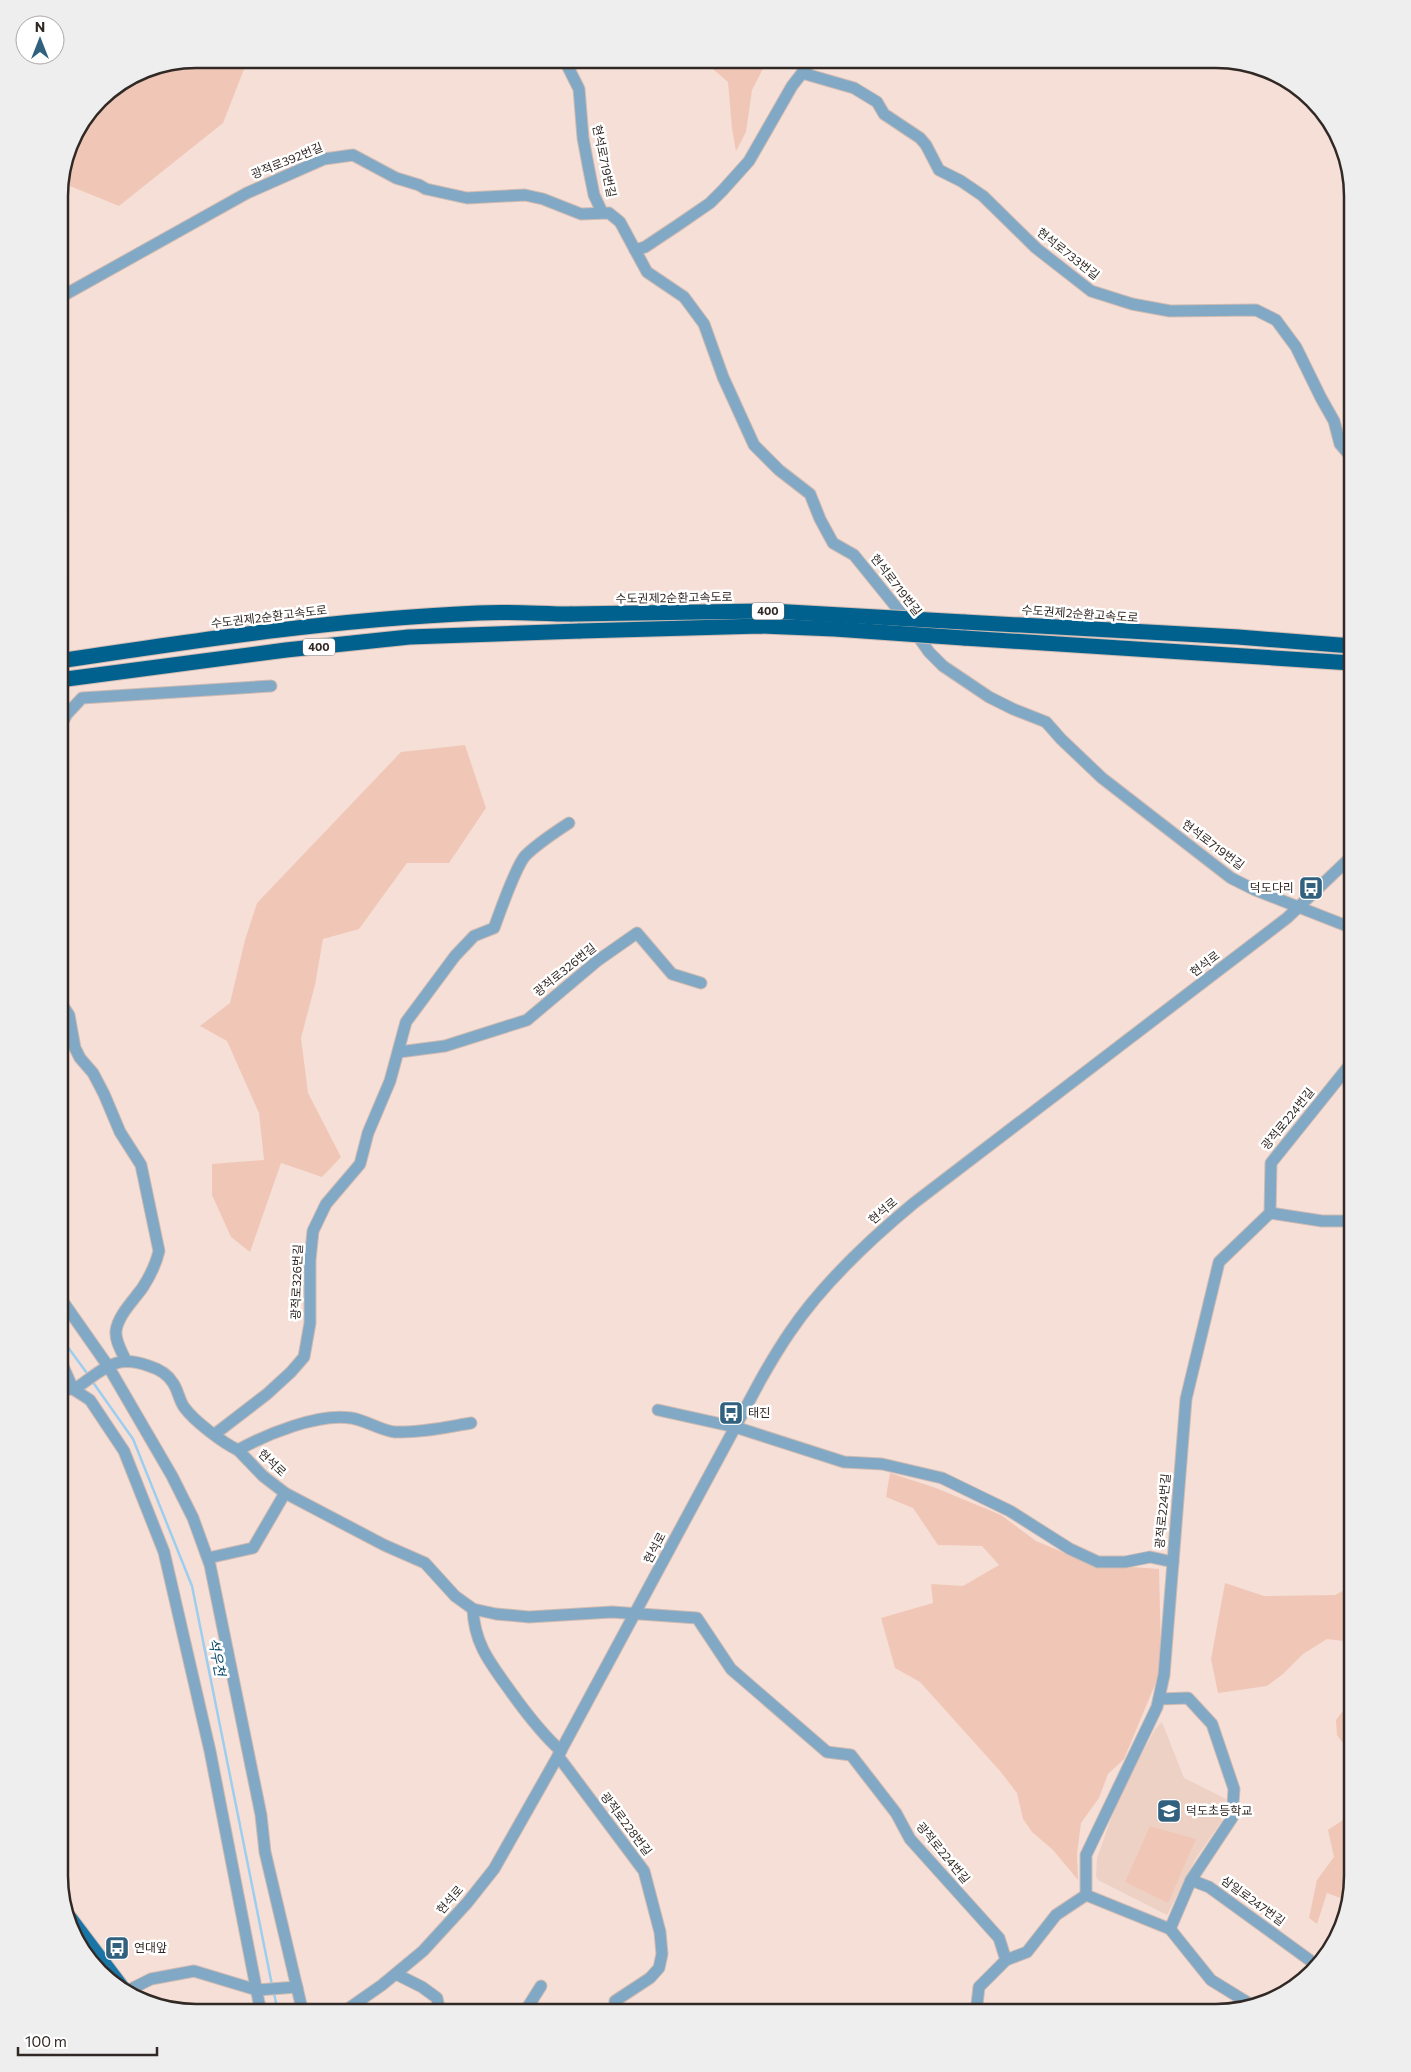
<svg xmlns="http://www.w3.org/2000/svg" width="1411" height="2072" viewBox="0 0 1411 2072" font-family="Commissioner,'Noto Sans KR',sans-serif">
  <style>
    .built { fill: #eed1c5 }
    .green { fill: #f0c7b7 }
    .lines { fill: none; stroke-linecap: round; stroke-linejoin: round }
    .stream { stroke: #9ccef0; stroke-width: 2.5 }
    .minor-casing { stroke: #cfbbb3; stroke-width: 13 }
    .major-casing { stroke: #cfbbb3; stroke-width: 16 }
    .highway-casing { stroke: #cfbbb3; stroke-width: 17 }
    .minor { stroke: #81a9c5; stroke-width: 11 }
    .major { stroke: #1875a6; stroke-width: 14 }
    .highway { stroke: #00618e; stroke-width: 15 }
    .highway-bridge-casing { stroke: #cfbbb3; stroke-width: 17; stroke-linecap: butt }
    .highway-bridge { stroke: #00618e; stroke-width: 15 }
    .labels { text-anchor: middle; stroke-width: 5; stroke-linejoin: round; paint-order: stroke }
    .shield { fill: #fff; stroke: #6f6966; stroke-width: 1 }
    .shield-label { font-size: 11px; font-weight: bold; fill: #312925 }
    .street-label { font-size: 12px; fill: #312925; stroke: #fff }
    .poi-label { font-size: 12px; fill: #312925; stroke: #fff; text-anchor: start }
    .water-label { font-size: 14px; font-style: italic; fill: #034465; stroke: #fff }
    .rim { fill: none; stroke: #312925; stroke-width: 2.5 }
  </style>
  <rect width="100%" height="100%" fill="#f6dfd6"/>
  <polygon class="built" points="1162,1722 1184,1778 1226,1799 1221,1822 1196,1858 1167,1915 1098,1880 1096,1876 1097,1858 1120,1794 1155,1729"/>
  <g class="green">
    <polygon points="195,59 248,59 223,123 119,206 60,182 69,143 99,98 143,69"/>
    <polygon points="701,59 768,59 752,90 746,132 736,151 732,129 728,82"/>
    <polygon points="465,745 486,808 449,863 407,863 359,929 323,939 315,985 301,1038 308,1093 341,1157 322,1177 281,1163 250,1252 231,1237 212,1195 212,1164 264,1160 259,1113 227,1041 200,1026 230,1003 245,940 257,903 401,752"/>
    <polygon points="890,1473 936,1488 1001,1515 1036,1541 1091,1564 1159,1569 1161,1653 1159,1675 1124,1759 1108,1774 1099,1798 1081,1823 1077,1854 1078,1880 1053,1850 1032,1832 1023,1819 1017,1793 1000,1771 920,1682 895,1668 881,1618 933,1603 931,1584 963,1586 999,1565 982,1546 938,1545 913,1508 886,1497"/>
    <polygon points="1225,1583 1264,1596 1335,1595 1352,1586 1352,1642 1327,1639 1303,1654 1283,1674 1267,1686 1218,1693 1211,1659"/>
    <polygon points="1352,1709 1352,1750 1348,1750 1337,1735 1336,1720 1342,1712"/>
    <polygon points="1352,1814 1352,1877 1346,1900 1327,1893 1317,1924 1309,1918 1317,1880 1334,1857 1328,1830"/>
    <polygon points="1150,1826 1196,1839 1168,1903 1125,1882"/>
  </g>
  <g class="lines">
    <g class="stream">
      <polyline points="59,1335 89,1376"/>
      <polyline points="92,1381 133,1439 192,1586 272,1985"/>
      <polyline points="274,1993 278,2013"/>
    </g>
    <defs>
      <g id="minor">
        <polyline points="564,59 579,89 583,138 589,170 594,195 602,212"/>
        <polyline points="802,73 854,88 877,102 884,114 920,138 926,145 939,170 961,181 983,196 1036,248 1091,291 1132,304 1170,311 1256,310 1276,320 1296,347 1321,398 1334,421 1340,444 1352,458"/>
        <polyline points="635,250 645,247 678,225 710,203 723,190 749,161 792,86 813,59"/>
        <polyline points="59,298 247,193 324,159 353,155 396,178 419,185 426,189 467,198 525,195 543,199 581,214 609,213 620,222 647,272 684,297 704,324 723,377 754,445 779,470 810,494 820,519 833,543 854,555 905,618 929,652 943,666 989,697 1013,709 1046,722 1061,739 1102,778 1231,878 1255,890 1352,928"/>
        <polyline points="59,728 67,714 82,698 271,686"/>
        <path d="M 59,1000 L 69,1015 L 75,1048 L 80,1058 L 93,1073 L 104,1094 L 120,1132 L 141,1165 L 159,1251 C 156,1264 150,1276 143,1287 C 134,1300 118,1315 116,1331 C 115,1341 122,1352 126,1361"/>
        <polyline points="399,1052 445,1046 527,1020 597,961 637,933 672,974 701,983"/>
        <polyline points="1270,1213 1322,1221 1352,1221"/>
        <polyline points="59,1296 108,1366 172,1476 193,1518 210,1565 261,1815 265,1852 303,2013"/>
        <polyline points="59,1357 73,1389 90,1400 124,1451 164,1552 210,1751 261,2013"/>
        <path d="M 59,1390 L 73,1389 L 79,1386 C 105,1368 116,1354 149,1366 C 159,1369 167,1373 173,1383 C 178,1390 179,1400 184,1407 C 194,1421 223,1443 238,1450 C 267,1434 318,1413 351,1418 C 365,1420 382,1431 395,1432 C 420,1433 447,1427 471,1423"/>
        <polyline points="658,1410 735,1427 844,1462 882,1464 942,1478 1010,1511 1070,1549 1098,1562 1125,1562 1150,1557 1173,1562"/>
        <path d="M 215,1434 L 267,1394 L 291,1372 L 304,1357 L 310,1323 L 310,1260 L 313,1231 L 326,1204 L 360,1164 L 368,1133 L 390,1081 L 406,1022 L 455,956 L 474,936 L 494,928 C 500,912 515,868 525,856 C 538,843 554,833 569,823"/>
        <polyline points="238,1450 263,1476 285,1493 384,1545 425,1563 455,1596 473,1609 496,1614 529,1617 612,1612 697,1618 731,1669 827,1752 851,1755 896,1813 910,1839 999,1938 1006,1960"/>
        <polyline points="208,1558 253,1548 285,1493"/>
        <path d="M 473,1609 C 474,1644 491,1664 511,1692 C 526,1713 541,1733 561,1751"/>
        <polyline points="1159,1699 1188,1698 1212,1724 1234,1789 1232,1818 1191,1880"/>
        <polyline points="558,1756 644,1871 660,1932 662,1954 659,1968 650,1978 615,2001 616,2013"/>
        <polyline points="1086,1895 1170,1929 1211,1980 1250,2004"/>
        <polyline points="1170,1929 1191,1880 1209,1887 1315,1964"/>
        <polyline points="396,1974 422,1987 437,1998 440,2013"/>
        <polyline points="125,1992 151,1979 194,1971 257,1990 297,1987"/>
        <path d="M 342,2013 L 382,1985 L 423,1951 L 467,1903 L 494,1869 L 558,1756 L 760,1381 C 769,1365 779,1348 790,1332 C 823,1283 868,1241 914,1203 L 1287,918 L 1352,856"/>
        <polyline points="524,2013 541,1986"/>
        <polyline points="976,2013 979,1987 1006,1960 1027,1952 1056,1915 1086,1895 1086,1855 1157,1707 1164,1675 1186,1399 1219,1262 1270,1213 1271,1163 1352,1062"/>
      </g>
      <polyline id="major" points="70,1918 128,1995"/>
      <g id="highway">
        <polyline points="964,622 1238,637 1352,646"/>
        <polyline points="964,638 1352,663"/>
        <path d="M 59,661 C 198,640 337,619 478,613 C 509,611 541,614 572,614"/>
        <polyline points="59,680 286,650 409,637 580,631"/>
      </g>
    </defs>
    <use href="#minor" class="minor-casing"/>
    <use href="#major" class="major-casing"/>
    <use href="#highway" class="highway-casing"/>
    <use href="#minor" class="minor"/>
    <use href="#major" class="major"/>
    <use href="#highway" class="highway"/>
    <defs>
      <g id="highway-bridge">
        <polyline points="572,614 771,611 964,622"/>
        <polyline points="580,631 761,626 835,629 964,638"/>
      </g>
    </defs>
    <use href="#highway-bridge" class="highway-bridge-casing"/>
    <use href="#highway-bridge" class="highway-bridge"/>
  </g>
  <defs>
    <symbol id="bus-square" viewBox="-11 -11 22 22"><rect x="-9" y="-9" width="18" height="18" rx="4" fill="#31617f" stroke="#fff"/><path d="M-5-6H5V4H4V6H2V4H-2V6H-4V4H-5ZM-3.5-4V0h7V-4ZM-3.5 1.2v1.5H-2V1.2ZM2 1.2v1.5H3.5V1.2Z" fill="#fff"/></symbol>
    <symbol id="school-square" viewBox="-11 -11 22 22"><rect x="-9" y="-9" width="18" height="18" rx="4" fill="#31617f" stroke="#fff"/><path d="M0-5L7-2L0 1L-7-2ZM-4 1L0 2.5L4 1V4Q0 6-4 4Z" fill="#fff"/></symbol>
  </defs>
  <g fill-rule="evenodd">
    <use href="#bus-square" x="1297" y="874" width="28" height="28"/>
    <use href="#bus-square" x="717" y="1399" width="28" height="28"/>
    <use href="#school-square" x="1155" y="1797" width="28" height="28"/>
    <use href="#bus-square" x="103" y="1934" width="28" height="28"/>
  </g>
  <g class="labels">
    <g class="shield">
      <rect x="752" y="602.5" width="32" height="17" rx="4"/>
      <rect x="303" y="638.5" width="32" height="17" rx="4"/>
    </g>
    <g class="shield-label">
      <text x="768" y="615">400</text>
      <text x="319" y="651">400</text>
    </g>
    <g class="street-label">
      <text transform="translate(287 161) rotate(-22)" y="4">광적로392번길</text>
      <text transform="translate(604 161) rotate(78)" y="4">현석로719번길</text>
      <text transform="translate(1068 254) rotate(38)" y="4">현석로733번길</text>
      <text transform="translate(896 585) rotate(52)" y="4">현석로719번길</text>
      <text transform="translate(674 598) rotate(-1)" y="4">수도권제2순환고속도로</text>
      <text transform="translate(1080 614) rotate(4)" y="4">수도권제2순환고속도로</text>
      <text transform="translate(269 617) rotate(-7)" y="4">수도권제2순환고속도로</text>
      <text transform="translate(1213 845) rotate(37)" y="4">현석로719번길</text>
      <text transform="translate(1205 964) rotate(-37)" y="4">현석로</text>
      <text transform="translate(565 970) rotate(-39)" y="4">광적로326번길</text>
      <text transform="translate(1288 1119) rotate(-51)" y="4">광적로224번길</text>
      <text transform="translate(883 1211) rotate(-40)" y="4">현석로</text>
      <text transform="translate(297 1282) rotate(-88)" y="4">광적로326번길</text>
      <text transform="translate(272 1463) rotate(43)" y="4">현석로</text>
      <text transform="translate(1163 1511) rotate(-85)" y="4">광적로224번길</text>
      <text transform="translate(655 1548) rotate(-62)" y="4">현석로</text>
      <text transform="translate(626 1824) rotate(53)" y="4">광적로228번길</text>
      <text transform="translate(943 1853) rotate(50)" y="4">광적로224번길</text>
      <text transform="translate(450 1900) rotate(-49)" y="4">현석로</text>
      <text transform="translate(1253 1901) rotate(36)" y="4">삼일로247번길</text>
    </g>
    <g class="poi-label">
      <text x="1294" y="892" text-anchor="end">덕도다리</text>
      <text x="748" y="1417">태진</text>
      <text x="1186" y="1815">덕도초등학교</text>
      <text x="134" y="1952">연대앞</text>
    </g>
    <g class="water-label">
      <text transform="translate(217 1657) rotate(79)" y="5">석우천</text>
    </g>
  </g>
  <path d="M0 0H1411V2072H0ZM196 68H1216A128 128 0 0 1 1344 196V1876A128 128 0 0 1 1216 2004H196A128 128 0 0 1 68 1876V196A128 128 0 0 1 196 68Z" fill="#efeeee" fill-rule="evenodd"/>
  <path class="rim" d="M196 68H1216A128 128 0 0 1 1344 196V1876A128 128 0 0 1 1216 2004H196A128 128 0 0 1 68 1876V196A128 128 0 0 1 196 68Z"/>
  <g transform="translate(40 40)"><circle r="24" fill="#ffffff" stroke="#ada9a8"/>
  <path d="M0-4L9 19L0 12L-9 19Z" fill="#31617f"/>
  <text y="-8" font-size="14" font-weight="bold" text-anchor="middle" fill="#312925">N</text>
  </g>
  <path d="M18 2047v8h139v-8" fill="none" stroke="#312925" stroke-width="2.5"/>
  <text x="25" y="2047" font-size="15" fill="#312925" stroke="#ffffff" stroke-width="4" paint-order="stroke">100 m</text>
</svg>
